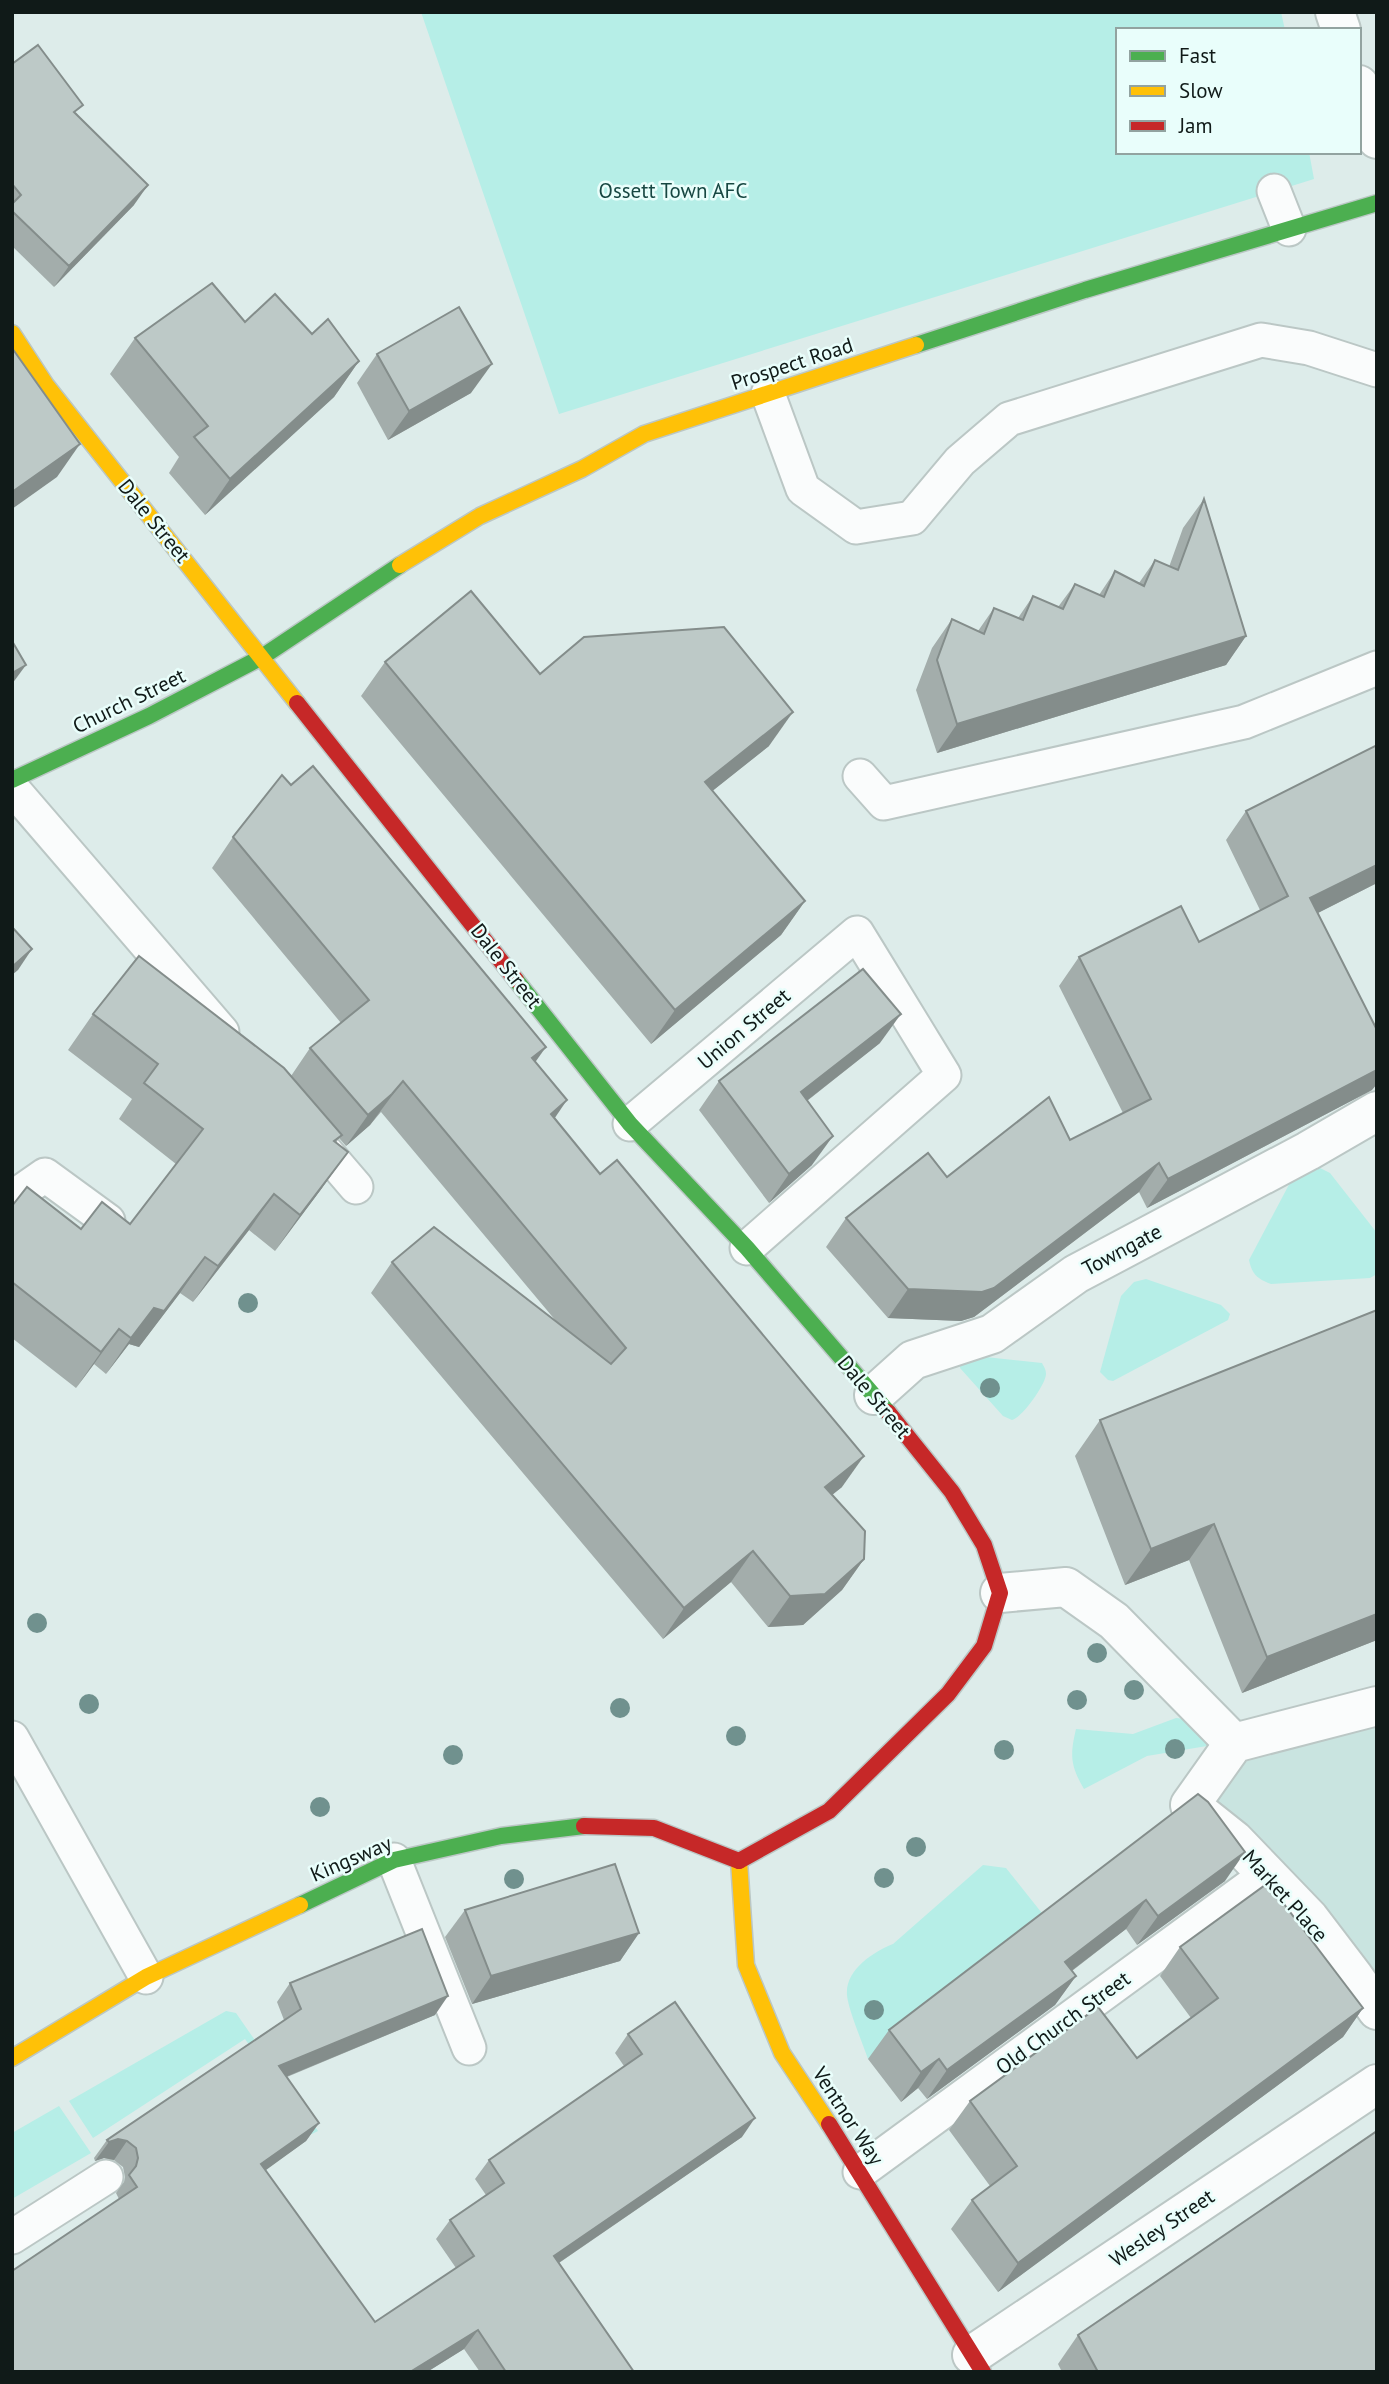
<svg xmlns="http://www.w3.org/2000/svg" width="1389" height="2384" viewBox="0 0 1389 2384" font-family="'PT Sans',sans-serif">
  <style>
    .built { fill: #c9e4e0 }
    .green { fill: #b6eee7 }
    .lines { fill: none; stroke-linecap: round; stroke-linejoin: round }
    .lane-casing { stroke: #bbc7c5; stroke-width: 37 }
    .street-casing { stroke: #bbc7c5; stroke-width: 42 }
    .fast-casing { stroke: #bbc7c5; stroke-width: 19 }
    .slow-casing { stroke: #bbc7c5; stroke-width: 19 }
    .jam-casing { stroke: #bbc7c5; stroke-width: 19 }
    .lane { stroke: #fafcfc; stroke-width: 33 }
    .street { stroke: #fafcfc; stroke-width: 38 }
    .fast { stroke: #4caf50; stroke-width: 16 }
    .slow { stroke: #ffc107; stroke-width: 16 }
    .jam { stroke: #c62828; stroke-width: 16 }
    .tree { fill: #70918e }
    .wall { fill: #a3adab }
    .shaded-wall { fill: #848d8b }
    .building { fill: #bdc9c7; stroke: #848d8b; stroke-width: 2 }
    .labels { text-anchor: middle; stroke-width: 5; stroke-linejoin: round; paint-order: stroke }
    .park-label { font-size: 21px; fill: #174742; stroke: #e9fefb }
    .street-label { font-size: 21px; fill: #101a18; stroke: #e9fefb }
  </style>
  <rect width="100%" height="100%" fill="#ddecea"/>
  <polygon class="built" points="1377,1706 1377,2010 1190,1805 1234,1743"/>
  <g class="green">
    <polygon points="421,12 1281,12 1285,30 1118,30 1118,152 1309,152 1314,179 559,414"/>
    <path d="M 1318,1167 L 1330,1173 L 1377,1233 L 1377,1274 L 1370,1278 L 1271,1284 C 1258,1279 1252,1275 1249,1260 L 1293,1177 Z"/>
    <polygon points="1146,1279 1221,1305 1230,1314 1228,1320 1113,1381 1108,1380 1100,1372 1121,1296 1134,1282"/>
    <path d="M 967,1355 L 1042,1363 C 1044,1367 1046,1369 1046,1374 C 1046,1384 1022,1418 1012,1420 L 1003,1416 L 960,1368 L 961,1358 Z"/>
    <path d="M 1176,1718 L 1205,1721 L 1215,1741 L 1207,1746 L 1147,1756 L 1084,1789 C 1070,1765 1070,1755 1076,1729 L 1133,1734 Z"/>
    <path d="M 983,1865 L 1006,1868 L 1049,1922 L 868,2059 C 863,2044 848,2009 847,1995 C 845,1970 873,1952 893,1944 Z"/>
    <polygon points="226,2011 236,2013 318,2131 310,2135 245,2039 93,2138 69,2101"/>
    <polygon points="59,2106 91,2153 12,2199 12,2133"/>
  </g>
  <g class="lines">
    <defs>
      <g id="lane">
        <polyline points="1274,191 1289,229"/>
        <polyline points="768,394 803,489 856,527 912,518 960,461 1009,419 1261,340 1309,348 1377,370"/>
        <polyline points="860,776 884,803 1244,722 1377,668"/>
        <polyline points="12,788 222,1032"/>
        <polyline points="630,1124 857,933 944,1075 747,1248"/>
        <polyline points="308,1131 356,1187"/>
        <polyline points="12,1198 45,1175 108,1221"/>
        <polyline points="12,1738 146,1977"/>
        <polyline points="394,1860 469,2048"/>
        <polyline points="860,2172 1267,1874"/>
        <polyline points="12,2237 106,2177"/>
      </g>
      <g id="street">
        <polyline points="1335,12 1341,30"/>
        <polyline points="1359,85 1377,139"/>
        <polyline points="874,1395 913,1360 992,1334 1076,1274 1308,1151 1377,1111"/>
        <polyline points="1000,1593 1066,1587 1114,1621 1234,1743"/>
        <polyline points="1377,1706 1234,1743 1190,1805 1234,1840 1309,1918 1354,1977 1377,2010"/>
        <polyline points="972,2355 1377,2084"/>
      </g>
      <g id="fast">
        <polyline points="916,345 1085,290 1377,203"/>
        <polyline points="12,780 149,716 262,657 400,565"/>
        <polyline points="516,980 630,1124 747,1248 888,1412"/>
        <polyline points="300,1905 394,1860 501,1836 584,1826"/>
      </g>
      <g id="slow">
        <polyline points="12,333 46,385 297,703"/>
        <polyline points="400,565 480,516 582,469 644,434 916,345"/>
        <polyline points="739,1861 746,1965 782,2053 829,2124"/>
        <polyline points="12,2058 146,1977 300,1905"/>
      </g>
      <g id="jam">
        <polyline points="297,703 516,980"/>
        <polyline points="584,1826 654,1828 739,1861"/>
        <polyline points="739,1861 829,1811 948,1694 984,1646 1000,1593 984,1545 952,1492 888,1412"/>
        <polyline points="829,2124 983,2372"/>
      </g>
    </defs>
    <use href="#lane" class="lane-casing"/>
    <use href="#street" class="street-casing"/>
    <use href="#fast" class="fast-casing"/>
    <use href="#slow" class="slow-casing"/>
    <use href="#jam" class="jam-casing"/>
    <use href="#lane" class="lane"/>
    <use href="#street" class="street"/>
    <use href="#fast" class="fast"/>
    <use href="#slow" class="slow"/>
    <use href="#jam" class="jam"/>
  </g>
  <g class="tree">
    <circle cx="248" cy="1303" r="10"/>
    <circle cx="990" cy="1388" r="10"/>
    <circle cx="37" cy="1623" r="10"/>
    <circle cx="1097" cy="1653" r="10"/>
    <circle cx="1134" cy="1690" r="10"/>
    <circle cx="1077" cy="1700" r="10"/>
    <circle cx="89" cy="1704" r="10"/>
    <circle cx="620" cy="1708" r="10"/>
    <circle cx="736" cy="1736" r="10"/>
    <circle cx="1175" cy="1749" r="10"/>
    <circle cx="1004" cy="1750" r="10"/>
    <circle cx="453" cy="1755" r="10"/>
    <circle cx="320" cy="1807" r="10"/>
    <circle cx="916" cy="1847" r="10"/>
    <circle cx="884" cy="1878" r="10"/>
    <circle cx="514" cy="1879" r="10"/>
    <circle cx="874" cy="2010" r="10"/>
  </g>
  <g class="wall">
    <polygon points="12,64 77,114 134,205 54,287 12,246"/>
    <polygon points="245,322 312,334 359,361 334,397 205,515 169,473 179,457 110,374 135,338"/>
    <polygon points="377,354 471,393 388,440 357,383"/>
    <polygon points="1204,499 1246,636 1226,665 937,753 916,690 932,648 952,619 978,631 994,608 1018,618 1033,596 1058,607 1075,584 1099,595 1115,571 1139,583 1155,560 1169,567 1183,528"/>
    <polygon points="385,662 540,674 769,746 712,791 805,901 781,935 651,1044 361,696"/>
    <polygon points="1246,811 1377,883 1318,913 1372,1090 1147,1208 1139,1192 974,1317 961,1321 888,1318 826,1247 846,1218 947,1177 1070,1140 1123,1113 1059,986 1079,957 1199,942 1260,910 1226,840"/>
    <polygon points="233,837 535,1062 555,1118 842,1487 832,1495 864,1559 842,1590 803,1625 768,1627 731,1582 663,1639 371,1293 392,1262 556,1321 381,1112 370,1125 346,1146 339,1138 336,1143 322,1188 275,1251 249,1230 193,1302 180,1293 139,1347 129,1344 106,1374 94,1364 76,1388 12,1338 12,1206 81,1229 130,1224 176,1164 119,1119 132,1099 68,1050 93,1014 291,1076 310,1048 341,1023 212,868"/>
    <polygon points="880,1043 807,1101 812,1165 769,1203 699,1110 719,1081"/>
    <polygon points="1100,1420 1377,1640 1242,1693 1189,1560 1125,1585 1075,1456"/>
    <polygon points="1198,1794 1225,1881 1137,1945 1126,1929 1072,1971 1076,1976 1055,2005 927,2099 918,2088 901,2102 868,2059 889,2030"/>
    <polygon points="465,1910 639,1933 620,1961 472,2004 445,1937"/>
    <polygon points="1180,1947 1363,2008 1343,2037 998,2292 951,2229 972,2200 990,2186 949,2130 970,2101 1137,2058 1191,2018 1160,1976"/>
    <polygon points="290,1983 435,2015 287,2077 319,2123 306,2141 265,2170 375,2322 456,2268 436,2239 450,2220 486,2195 475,2179 489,2160 624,2066 615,2053 628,2034 742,2137 559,2263 634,2372 480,2372 464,2349 427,2372 12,2372 119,2199 116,2193 124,2182 125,2177 123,2167 114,2160 104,2158 95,2161 94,2158 107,2140 284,2020 277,2002"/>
    <polygon points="1078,2335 1377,2372 1062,2372 1058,2364"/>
  </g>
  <g class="shaded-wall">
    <polygon points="148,185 134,205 54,287 69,266"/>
    <polygon points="359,361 334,397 205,515 230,479"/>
    <polygon points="492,364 471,393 388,440 409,411"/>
    <polygon points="80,444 57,477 12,509 12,492"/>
    <polygon points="1246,636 1226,665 937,753 957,724"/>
    <polygon points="26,665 12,684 12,673"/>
    <polygon points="793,712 769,746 681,816 705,782"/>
    <polygon points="1377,865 1377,883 1290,927 1310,898"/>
    <polygon points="805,901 781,935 651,1044 675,1010"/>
    <polygon points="32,949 18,970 12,975 12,967"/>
    <polygon points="901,1014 880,1043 781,1121 801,1092"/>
    <polygon points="546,1047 524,1078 532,1058"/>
    <polygon points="1377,1070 1377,1084 1372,1090 1147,1208 1168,1179"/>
    <polygon points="403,1081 370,1125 346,1146 368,1115"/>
    <polygon points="567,1100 546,1131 551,1114"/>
    <polygon points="833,1136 812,1165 769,1203 789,1174"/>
    <polygon points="348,1152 322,1188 275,1251 300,1215"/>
    <polygon points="1159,1163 1139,1192 974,1317 961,1321 888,1318 908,1289"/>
    <polygon points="274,1194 249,1230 193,1302 218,1266"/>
    <polygon points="205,1257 180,1293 139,1347 129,1344 106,1374 131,1338 154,1308"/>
    <polygon points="119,1329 94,1364 76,1388 101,1352"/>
    <polygon points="864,1456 842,1487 803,1518 825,1487"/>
    <polygon points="1214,1524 1189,1560 1125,1585 1151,1549"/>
    <polygon points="753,1551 731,1582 663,1639 684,1608"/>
    <polygon points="864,1559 842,1590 803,1625 768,1627 790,1596"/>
    <polygon points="1377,1614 1377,1640 1242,1693 1267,1657"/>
    <polygon points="1245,1852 1225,1881 1137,1945 1158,1916"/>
    <polygon points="1146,1900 1126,1929 1045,1991 1065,1962"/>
    <polygon points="639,1933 620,1961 472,2004 491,1976"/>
    <polygon points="1076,1976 1055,2005 927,2099 947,2070"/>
    <polygon points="448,1996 435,2015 266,2085 279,2066"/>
    <polygon points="1363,2008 1343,2037 998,2292 1018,2263"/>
    <polygon points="939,2059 918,2088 901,2102 921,2072"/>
    <polygon points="755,2118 742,2137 541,2275 554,2256"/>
    <polygon points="319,2123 306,2141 248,2183 261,2164"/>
    <polygon points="118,2139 127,2141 114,2160 104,2158 95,2161 109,2142"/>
    <polygon points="478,2330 464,2349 427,2372 410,2372"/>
  </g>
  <g class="building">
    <polygon points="38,45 83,105 74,112 148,185 69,266 12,211 12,204 21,195 12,184 12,64"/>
    <polygon points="212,283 245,322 275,294 312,334 328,319 359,361 230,479 194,437 208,426 135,338"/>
    <polygon points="459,307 492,364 409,411 377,354"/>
    <polygon points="12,348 80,444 12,492"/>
    <polygon points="1204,499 1246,636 957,724 937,660 952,619 984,634 994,608 1023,620 1033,596 1063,609 1075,584 1104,597 1115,571 1144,586 1155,560 1178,570"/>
    <polygon points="471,591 540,674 584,637 724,627 793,712 705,782 805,901 675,1010 385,662"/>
    <polygon points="12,641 26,665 12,673"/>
    <polygon points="1377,745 1377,865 1310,898 1377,1030 1377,1070 1168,1179 1159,1163 994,1288 982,1292 908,1289 846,1218 928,1153 947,1177 1049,1097 1070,1140 1151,1099 1079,957 1181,906 1199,942 1288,896 1246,811"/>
    <polygon points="313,766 546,1047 532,1058 567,1100 551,1114 600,1174 617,1160 864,1456 825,1487 865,1531 864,1559 825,1594 790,1596 753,1551 684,1608 392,1262 434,1227 611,1364 626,1348 403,1081 392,1094 368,1115 310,1048 369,1000 233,837 282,775 291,785"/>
    <polygon points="12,927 32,949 12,967"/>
    <polygon points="139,956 284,1068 342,1135 334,1141 348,1152 300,1215 274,1194 218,1266 205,1257 164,1311 154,1308 131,1338 119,1329 101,1352 12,1282 12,1206 27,1187 81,1229 102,1202 130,1224 203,1129 144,1083 158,1064 93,1014"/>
    <polygon points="863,969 901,1014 801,1092 833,1136 789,1174 719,1081"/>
    <polygon points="1377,1310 1377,1614 1267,1657 1214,1524 1151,1549 1100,1420"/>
    <polygon points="1198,1794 1208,1802 1245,1852 1158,1916 1146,1900 1065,1962 1076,1976 947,2070 939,2059 921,2072 889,2030"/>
    <polygon points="615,1864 639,1933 491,1976 465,1910"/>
    <polygon points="1268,1883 1363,2008 1018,2263 972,2200 1017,2166 970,2101 1098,2007 1137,2058 1218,1998 1180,1947"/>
    <polygon points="422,1929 448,1996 279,2066 319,2123 261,2164 375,2322 474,2256 450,2220 504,2183 489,2160 642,2054 628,2034 675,2002 755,2118 554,2256 634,2372 506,2372 478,2330 410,2372 12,2372 12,2271 137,2187 129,2175 136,2166 138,2158 136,2148 127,2141 118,2139 109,2142 107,2140 301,2009 290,1983"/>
    <polygon points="1377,2131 1377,2372 1098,2372 1078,2335"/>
  </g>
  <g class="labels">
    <g class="park-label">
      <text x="673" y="198">Ossett Town AFC</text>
    </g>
    <g class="street-label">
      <text transform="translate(792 364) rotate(-18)" y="7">Prospect Road</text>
      <text transform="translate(154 521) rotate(51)" y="7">Dale Street</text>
      <text transform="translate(129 701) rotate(-26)" y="7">Church Street</text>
      <text transform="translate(506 966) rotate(52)" y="7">Dale Street</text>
      <text transform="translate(744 1029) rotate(-40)" y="7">Union Street</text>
      <text transform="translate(1122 1250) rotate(-28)" y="7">Towngate</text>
      <text transform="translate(874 1397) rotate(50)" y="7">Dale Street</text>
      <text transform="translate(351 1859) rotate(-23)" y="7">Kingsway</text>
      <text transform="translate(1285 1896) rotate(48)" y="7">Market Place</text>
      <text transform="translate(1063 2023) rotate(-36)" y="7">Old Church Street</text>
      <text transform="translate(848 2116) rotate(57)" y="7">Ventnor Way</text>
      <text transform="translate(1162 2228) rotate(-34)" y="7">Wesley Street</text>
    </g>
  </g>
  <rect width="1389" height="2384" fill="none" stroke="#101a18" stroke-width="28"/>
  <rect x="1116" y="28" width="245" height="126" fill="#e9fefb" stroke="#92a3a0" stroke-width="2"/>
  <rect x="1130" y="51" width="35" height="10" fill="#4caf50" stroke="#92a3a0" stroke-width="2"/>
  <text x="1179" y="63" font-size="21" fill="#101a18">Fast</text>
  <rect x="1130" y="86" width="35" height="10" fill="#ffc107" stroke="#92a3a0" stroke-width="2"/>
  <text x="1179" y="98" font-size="21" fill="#101a18">Slow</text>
  <rect x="1130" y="121" width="35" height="10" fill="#c62828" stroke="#92a3a0" stroke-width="2"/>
  <text x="1179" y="133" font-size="21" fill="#101a18">Jam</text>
</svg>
